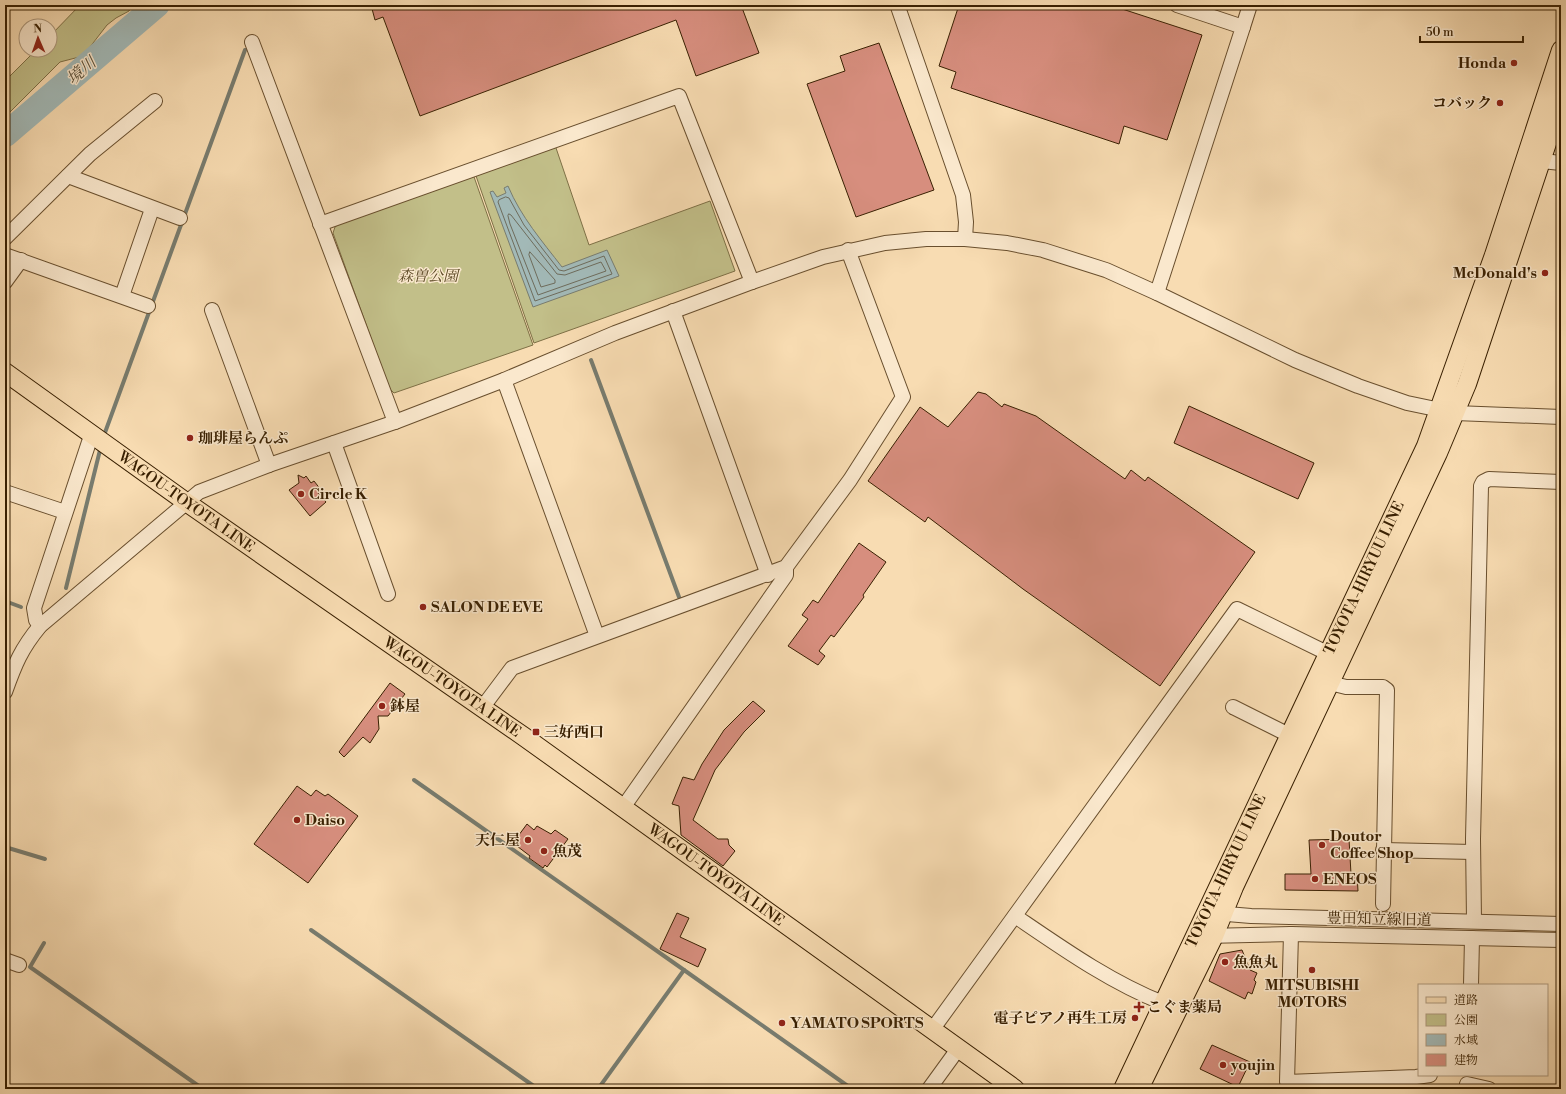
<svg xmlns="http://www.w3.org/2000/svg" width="1566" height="1094" viewBox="0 0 1566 1094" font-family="'Libre Bodoni','Noto Serif JP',serif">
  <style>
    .green { fill: #c2bf89; stroke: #7e7046 }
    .water { fill: #a2b9b7; stroke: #787c6f }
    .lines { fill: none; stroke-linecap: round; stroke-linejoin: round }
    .shore { stroke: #6e6c5c; stroke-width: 1 }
    .stream { stroke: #787c6f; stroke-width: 4 }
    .river { stroke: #a2b9b7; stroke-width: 25 }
    .building { fill: #d78e7e; stroke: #392002 }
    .minor-casing { stroke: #694f2e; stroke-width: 16 }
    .major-casing { stroke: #392002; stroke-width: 20 }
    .minor { stroke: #fae8cd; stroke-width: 14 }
    .major { stroke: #f8dcb2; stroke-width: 18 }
    .poi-dot { fill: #8f2418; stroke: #fae8cd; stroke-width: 1.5 }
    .labels { text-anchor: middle; stroke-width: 3; stroke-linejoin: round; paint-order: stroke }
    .poi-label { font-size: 15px; font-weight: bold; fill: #392002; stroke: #fae8cd; text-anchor: start }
    .park-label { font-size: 15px; font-style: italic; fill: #5b4824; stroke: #fae8cd }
    .street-label { font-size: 15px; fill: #392002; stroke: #fae8cd }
    .water-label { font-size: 16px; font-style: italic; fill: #584e38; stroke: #fae8cd }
  </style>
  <rect width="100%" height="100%" fill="#f8dcb2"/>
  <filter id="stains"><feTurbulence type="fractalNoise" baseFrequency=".005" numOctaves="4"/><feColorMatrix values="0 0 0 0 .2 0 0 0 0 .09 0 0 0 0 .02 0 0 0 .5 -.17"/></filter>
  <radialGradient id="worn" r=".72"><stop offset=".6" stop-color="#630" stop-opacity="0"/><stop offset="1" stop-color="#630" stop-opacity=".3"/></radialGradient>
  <g class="green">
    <polygon points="80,5 132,5 129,11 116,18 107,25 83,56 60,62 5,117 5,81 36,50 50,50 50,36"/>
    <polygon points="555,145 589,245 710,201 735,271 534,343 475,173"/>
    <polygon points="473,174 533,345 394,393 389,388 333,233 335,227 340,223"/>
  </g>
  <path class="water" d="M 508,186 C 521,217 542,241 562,267 L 607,250 L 619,276 L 533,307 L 490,192 L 493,191 L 497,197 L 506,193 L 504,188 Z"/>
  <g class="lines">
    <g class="shore">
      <polygon points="506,197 509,198 524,225 559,270 564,271 604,256 612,274 535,301 498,202 499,200"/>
      <polygon points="509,214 511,215 557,274 565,275 601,262 606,271 538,295 510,224 508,216"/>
      <polygon points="530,252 555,280 555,283 541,287 529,255"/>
    </g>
    <g class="stream">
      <polyline points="591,360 679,597"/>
      <polyline points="103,438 245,50"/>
      <polyline points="66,588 101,446"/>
      <polyline points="5,601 21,607"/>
      <polyline points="414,780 684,970"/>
      <polyline points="5,847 45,859"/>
      <polyline points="311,930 538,1089"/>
      <polyline points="44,943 30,967 203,1089"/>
      <polyline points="598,1089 684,970 852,1089"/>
    </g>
    <polyline class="river" points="5,135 157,5"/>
  </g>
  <g class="building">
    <polygon points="371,5 741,5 759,53 696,76 676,20 420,116 383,17 375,20"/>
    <polygon points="959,5 1110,5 1202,35 1167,140 1124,126 1119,144 951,88 956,72 939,66"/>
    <polygon points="879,43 934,190 856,217 807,84 845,71 840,56"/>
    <polygon points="978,392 986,394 1002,407 1004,404 1036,416 1125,479 1131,470 1145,481 1148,477 1255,552 1160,686 1023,589 928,517 925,522 868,481 920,407 948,427"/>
    <polygon points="1189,406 1314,463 1298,499 1174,443"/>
    <polygon points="298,475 304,478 306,476 311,483 314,481 321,490 318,493 326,502 310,516 289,490 299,483"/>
    <polygon points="859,543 886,562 863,595 864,597 834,637 831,635 819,651 825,656 818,665 788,646 808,619 802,615 813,600 818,603"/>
    <polygon points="390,683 405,694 388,716 378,716 379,729 370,743 363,737 344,757 339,752"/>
    <polygon points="753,701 765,711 744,732 715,770 693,820 718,839 728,839 729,845 735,851 723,866 681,835 679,806 672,804 683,777 694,780 702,764 724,730"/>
    <polygon points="297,786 311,796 316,790 325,796 328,794 358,816 308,883 254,844"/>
    <polygon points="527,824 534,830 537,826 551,834 555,830 568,839 547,867 545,865 543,868 529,858 530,856 513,843"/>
    <polygon points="1349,839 1351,874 1357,874 1358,891 1285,890 1285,874 1311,874 1309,840"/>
    <polygon points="677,913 689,918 680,937 706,949 698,967 660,949"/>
    <polygon points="1242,950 1250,970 1257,973 1254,980 1256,982 1252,994 1248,992 1245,999 1209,981 1220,954"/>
    <polygon points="1212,1045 1250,1062 1238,1087 1200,1069"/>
  </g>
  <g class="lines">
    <defs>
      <g id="minor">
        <polyline points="900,5 898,7 963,195 966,222 965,239"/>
        <polyline points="1243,27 1250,5"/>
        <polyline points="252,42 395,422"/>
        <polyline points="1542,161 1561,163"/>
        <polyline points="68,176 180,218"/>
        <polyline points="320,224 679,96 752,282"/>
        <polyline points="5,238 90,154 155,101"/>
        <polyline points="5,255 148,306"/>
        <polyline points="5,282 21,260"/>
        <polyline points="1157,293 1243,27 1177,5"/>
        <polyline points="122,296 152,209"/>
        <polyline points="212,310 269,465"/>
        <polyline points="673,311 768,575"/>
        <polyline points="504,380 597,636"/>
        <polyline points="334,443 388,594"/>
        <polyline points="5,492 65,512"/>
        <polyline points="40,626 36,620 34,608 92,433"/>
        <polyline points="1330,683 1346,687 1383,687 1387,690 1383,904"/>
        <path d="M 5,692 C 15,664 21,649 40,626 L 199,492 L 269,465 L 395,422 L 504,380 L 615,333 L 752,282 L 823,257 L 885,243 L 926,239 L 965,239 L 1007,243 L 1043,250 L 1106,270 L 1157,293 L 1295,360 L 1358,386 L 1407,403 L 1455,413 L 1561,417"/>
        <polyline points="1233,707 1289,735"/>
        <polyline points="482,708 512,668 786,567 850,480 903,397 848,250"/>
        <polyline points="622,809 786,575 786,567"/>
        <polyline points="1383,850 1473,852"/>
        <polyline points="1215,913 1251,916 1561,924"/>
        <path d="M 1015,916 C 1062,948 1110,982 1163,1003"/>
        <polyline points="1474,921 1473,839 1481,486 1483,482 1489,479 1561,482"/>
        <polyline points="1291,934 1287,1082 1416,1077 1430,1075"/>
        <polyline points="1205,936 1291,934 1561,940"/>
        <polyline points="5,960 19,965"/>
        <polyline points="1471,985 1472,938"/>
        <polyline points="932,1030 1237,609 1327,653"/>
        <polyline points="1467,1084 1489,1089"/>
        <polyline points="929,1089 958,1049"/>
      </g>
      <g id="major">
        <path id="s1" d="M 5,372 L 186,502 L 523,736 L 1015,1089"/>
        <path id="s2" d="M 1123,1089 L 1426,446 L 1494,255 L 1561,50"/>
        <polyline points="1139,1089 1214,936 1234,887 1438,453 1467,384 1561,101"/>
      </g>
    </defs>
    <use href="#minor" class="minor-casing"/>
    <use href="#major" class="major-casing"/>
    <use href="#minor" class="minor"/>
    <use href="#major" class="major"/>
  </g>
  <g class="poi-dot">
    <circle cx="1514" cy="63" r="4"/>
    <circle cx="1500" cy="103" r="4"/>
    <circle cx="1545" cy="273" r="4"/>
    <circle cx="190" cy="438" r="4"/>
    <circle cx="301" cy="494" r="4"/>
    <circle cx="423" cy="607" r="4"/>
    <circle cx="382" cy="706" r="4"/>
    <rect x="532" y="728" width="8" height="8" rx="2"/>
    <circle cx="297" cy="820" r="4"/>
    <circle cx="528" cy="840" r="4"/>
    <circle cx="1322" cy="845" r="4"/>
    <circle cx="544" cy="851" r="4"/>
    <circle cx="1315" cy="879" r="4"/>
    <circle cx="1225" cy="962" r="4"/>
    <circle cx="1312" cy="970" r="4"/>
    <path d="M1137 1001h4v4h4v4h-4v4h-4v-4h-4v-4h4z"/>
    <circle cx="1135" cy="1018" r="4"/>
    <circle cx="782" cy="1023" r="4"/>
    <circle cx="1223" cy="1065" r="4"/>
  </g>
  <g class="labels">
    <g class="poi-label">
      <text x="1506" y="68" text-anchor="end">Honda</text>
      <text x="1492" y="108" text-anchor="end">コバック</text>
      <text x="1537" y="278" text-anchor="end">McDonald's</text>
      <text x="198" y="443">珈琲屋らんぷ</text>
      <text x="309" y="499">Circle K</text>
      <text x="431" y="612">SALON DE EVE</text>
      <text x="390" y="711">鉢屋</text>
      <text x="544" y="737">三好西口</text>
      <text x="305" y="825">Daiso</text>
      <text x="1330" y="841">Doutor<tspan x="1330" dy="17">Coffee Shop</tspan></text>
      <text x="520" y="845" text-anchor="end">天仁屋</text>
      <text x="552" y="856">魚茂</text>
      <text x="1323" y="884">ENEOS</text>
      <text x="1233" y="967">魚魚丸</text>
      <text x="1312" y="990" text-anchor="middle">MITSUBISHI<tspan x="1312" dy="17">MOTORS</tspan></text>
      <text x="1147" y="1012">こぐま薬局</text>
      <text x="1127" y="1023" text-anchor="end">電子ピアノ再生工房</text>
      <text x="790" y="1028">YAMATO SPORTS</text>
      <text x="1231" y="1070">youjin</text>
    </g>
    <g class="park-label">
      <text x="428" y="281">森曽公園</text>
    </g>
    <g class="street-label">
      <text dy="5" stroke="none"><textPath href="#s1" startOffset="223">WAGOU-TOYOTA LINE</textPath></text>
      <text dy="5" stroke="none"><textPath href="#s2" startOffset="565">TOYOTA-HIRYUU LINE</textPath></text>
      <text dy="5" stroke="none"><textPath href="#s1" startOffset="547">WAGOU-TOYOTA LINE</textPath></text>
      <text dy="5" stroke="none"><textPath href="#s2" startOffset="241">TOYOTA-HIRYUU LINE</textPath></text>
      <text dy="5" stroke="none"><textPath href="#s1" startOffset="871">WAGOU-TOYOTA LINE</textPath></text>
      <text transform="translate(1379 919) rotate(1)" y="5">豊田知立線旧道</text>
    </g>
    <g class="water-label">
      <text transform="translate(81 70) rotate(-40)" y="6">境川</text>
    </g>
  </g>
  <rect width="1566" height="1094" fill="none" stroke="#f8dcb2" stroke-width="20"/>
  <rect x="6" y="6" width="1554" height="1082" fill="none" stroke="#392002" stroke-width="2"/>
  <rect x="10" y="10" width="1546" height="1074" fill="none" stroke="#392002"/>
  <rect x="1418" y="984" width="130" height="92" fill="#fae8cd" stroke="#ad987c"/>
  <rect x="1426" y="997" width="20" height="6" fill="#f8dcb2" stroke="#ad987c"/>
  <text x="1454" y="1004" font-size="12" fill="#392002">道路</text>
  <rect x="1426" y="1014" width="20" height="12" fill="#c2bf89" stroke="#ad987c"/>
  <text x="1454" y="1024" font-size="12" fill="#392002">公園</text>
  <rect x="1426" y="1034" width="20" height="12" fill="#a2b9b7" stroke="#ad987c"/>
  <text x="1454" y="1044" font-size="12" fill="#392002">水域</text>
  <rect x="1426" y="1054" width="20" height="12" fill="#d78e7e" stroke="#ad987c"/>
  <text x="1454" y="1064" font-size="12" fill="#392002">建物</text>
  <g transform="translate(38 38) rotate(358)"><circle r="19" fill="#fae8cd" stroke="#ad987c"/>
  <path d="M0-3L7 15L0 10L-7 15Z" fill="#8f2418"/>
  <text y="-6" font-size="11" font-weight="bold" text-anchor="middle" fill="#392002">N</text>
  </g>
  <path d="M1420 36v6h103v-6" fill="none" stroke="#392002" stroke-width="2"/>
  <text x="1426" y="36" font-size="12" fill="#392002" stroke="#fae8cd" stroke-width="3" paint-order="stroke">50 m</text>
  <rect width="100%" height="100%" filter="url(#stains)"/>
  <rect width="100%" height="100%" fill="url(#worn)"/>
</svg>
